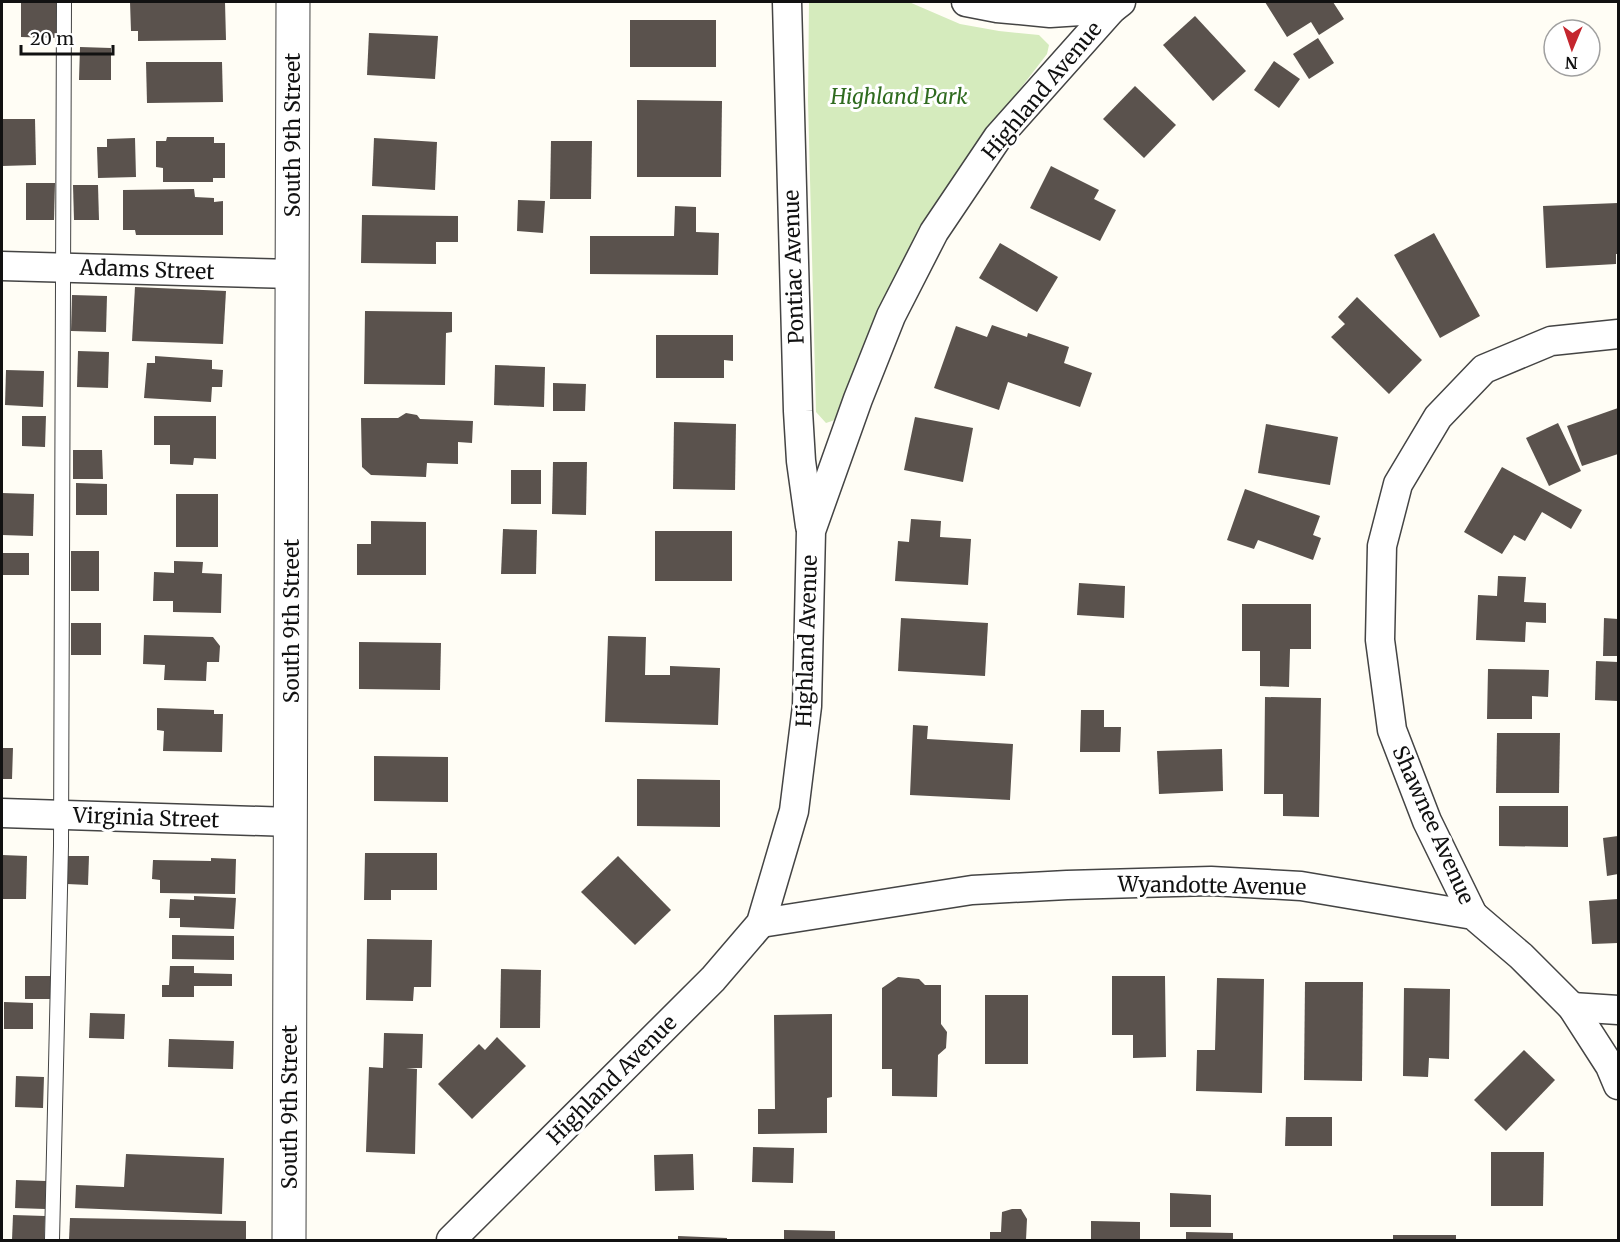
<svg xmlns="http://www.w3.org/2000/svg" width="1620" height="1242" viewBox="0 0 1620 1242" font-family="Merriweather,serif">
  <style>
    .green { fill: #d5ebbd }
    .building { fill: #5a524d }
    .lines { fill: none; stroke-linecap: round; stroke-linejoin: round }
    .service-casing { stroke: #444; stroke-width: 16 }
    .minor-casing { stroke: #444; stroke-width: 31 }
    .tertiary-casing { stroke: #444; stroke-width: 35 }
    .service { stroke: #fff; stroke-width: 14 }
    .minor { stroke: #fff; stroke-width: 28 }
    .tertiary { stroke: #fff; stroke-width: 33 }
    .labels { text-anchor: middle; stroke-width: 6; stroke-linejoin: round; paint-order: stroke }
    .street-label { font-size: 21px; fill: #111; stroke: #fff }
    .park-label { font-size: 21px; font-style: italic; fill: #2f6b1f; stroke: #fff }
  </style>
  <rect width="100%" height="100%" fill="#fffdf5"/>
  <polygon class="green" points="809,2 909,2 960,24 999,31 1039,35 1049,45 1047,54 964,162 838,419 826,423 816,412 808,101"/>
  <g class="building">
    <polygon points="21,2 59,2 58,38 21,37"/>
    <polygon points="130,2 225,2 226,40 138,41 138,31 131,31"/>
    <polygon points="1265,2 1333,2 1344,19 1319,35 1311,22 1287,37"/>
    <polygon points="1195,16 1246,71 1213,101 1163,45"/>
    <rect x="630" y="20" width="86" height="47"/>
    <polygon points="369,33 438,36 435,79 367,75"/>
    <polygon points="1318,38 1334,63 1309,79 1293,54"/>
    <polygon points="80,47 111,48 111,80 79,80"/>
    <polygon points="1274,61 1300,79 1279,108 1254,90"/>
    <polygon points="146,62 222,62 223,102 147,103"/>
    <polygon points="1135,86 1176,125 1144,158 1103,119"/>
    <polygon points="637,100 722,101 721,177 637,177"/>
    <polygon points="2,119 35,119 36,165 2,166"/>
    <polygon points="167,137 214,137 214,143 225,143 225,178 213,178 213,182 163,182 163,168 156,167 156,141 166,141"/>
    <polygon points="135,138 136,177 98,178 97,147 107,147 107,139"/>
    <polygon points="374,138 437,142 435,190 372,186"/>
    <polygon points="551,141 592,141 591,199 550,199"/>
    <polygon points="1051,166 1099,190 1094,199 1116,210 1100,241 1030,208"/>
    <polygon points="26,183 55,183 54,220 26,220"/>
    <polygon points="73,185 98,185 99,220 74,220"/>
    <polygon points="194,189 195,197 214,198 214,202 223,201 223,235 136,235 135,230 123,230 123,190"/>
    <polygon points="518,200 545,201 543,233 517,231"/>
    <polygon points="1618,203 1618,254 1616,254 1616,264 1546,268 1543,206"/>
    <polygon points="675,206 696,207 696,232 719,233 718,275 590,274 590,236 674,236"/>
    <polygon points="362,215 458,216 458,242 436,242 436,264 361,263"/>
    <polygon points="1434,233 1480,316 1440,338 1394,255"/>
    <polygon points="1000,243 1058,277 1037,312 979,278"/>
    <polygon points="135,287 226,291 223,344 132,341"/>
    <polygon points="72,295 107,296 106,332 71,331"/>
    <polygon points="1357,297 1422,360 1389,394 1331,337 1345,324 1338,317"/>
    <polygon points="365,311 452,312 452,332 446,333 445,385 364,384"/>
    <polygon points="992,325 1027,337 1028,333 1069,347 1064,363 1092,373 1080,407 1008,382 999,410 934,388 956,326 987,337"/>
    <polygon points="656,335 733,335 733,361 724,360 724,378 656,378"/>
    <polygon points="78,351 109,352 108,388 77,387"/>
    <polygon points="155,356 212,360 212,369 223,370 222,387 212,387 211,402 144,398 147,363 155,363"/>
    <polygon points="495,365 545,367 544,407 494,405"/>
    <polygon points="6,370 44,371 43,407 5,405"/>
    <polygon points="553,383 586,384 585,411 553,411"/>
    <polygon points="1618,408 1618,454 1582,466 1567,426"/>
    <polygon points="406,413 417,415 420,419 473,421 472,443 458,442 458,464 427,463 426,477 371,475 362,467 361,418 398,418"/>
    <polygon points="22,416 46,416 45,447 22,446"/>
    <polygon points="154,416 216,416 216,459 194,458 193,465 170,464 170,445 154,445"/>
    <polygon points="915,417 973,428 963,482 904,470"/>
    <polygon points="674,422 736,424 735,490 673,489"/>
    <polygon points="1558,423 1581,471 1549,486 1526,438"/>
    <polygon points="1266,424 1338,437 1330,485 1258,473"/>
    <polygon points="73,450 102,450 103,479 73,479"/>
    <polygon points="553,462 587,462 586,515 552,514"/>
    <polygon points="1502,467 1582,510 1571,529 1542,512 1525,541 1514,535 1502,554 1464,532"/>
    <rect x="511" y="470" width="30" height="34"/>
    <polygon points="76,483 107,484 107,515 76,515"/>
    <polygon points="1245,489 1320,516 1313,535 1321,538 1313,560 1258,540 1254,549 1227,540"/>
    <polygon points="2,493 34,494 33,536 2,535"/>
    <rect x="176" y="494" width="42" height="53"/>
    <polygon points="911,519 941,521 940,537 971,539 968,585 895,581 898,541 909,542"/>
    <polygon points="371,521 426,522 426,575 357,575 357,544 371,544"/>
    <polygon points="503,529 537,530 536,574 501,574"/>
    <rect x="655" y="531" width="77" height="50"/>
    <rect x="71" y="551" width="28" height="40"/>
    <rect x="2" y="553" width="27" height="22"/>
    <polygon points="174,561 203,562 202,573 222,574 221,613 173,612 173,601 153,601 154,572 174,573"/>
    <polygon points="1498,576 1526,577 1524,602 1546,603 1546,623 1526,622 1525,642 1476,640 1478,595 1497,596"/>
    <polygon points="1079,583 1125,586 1124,618 1077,615"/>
    <polygon points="1242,604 1311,604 1311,649 1290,649 1289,687 1260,686 1260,651 1242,651"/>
    <polygon points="901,618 988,623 985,676 898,671"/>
    <polygon points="1604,618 1618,619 1618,656 1603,656"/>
    <rect x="71" y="623" width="30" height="32"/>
    <polygon points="144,635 213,637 220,646 219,662 207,662 206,681 164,680 165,665 143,664"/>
    <polygon points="608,636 646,637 645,675 670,675 670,666 720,668 718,725 605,722"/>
    <polygon points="359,642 441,643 440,690 359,689"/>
    <polygon points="1596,661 1618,662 1618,701 1595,700"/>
    <polygon points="1488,669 1549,670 1548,697 1532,696 1532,719 1487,719"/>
    <polygon points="1265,697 1321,698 1319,817 1283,816 1283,794 1264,794"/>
    <polygon points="157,708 214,710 214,714 223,714 222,752 163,751 164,731 157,730"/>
    <polygon points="1081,710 1104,710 1104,727 1121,727 1120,752 1080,752"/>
    <polygon points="913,725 928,726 927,739 1013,744 1010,800 910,795"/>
    <polygon points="1497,733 1560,733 1559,793 1496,793"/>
    <polygon points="2,748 13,748 12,779 2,779"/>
    <polygon points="1222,749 1223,791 1159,794 1157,751"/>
    <polygon points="374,756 448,757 448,802 374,801"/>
    <polygon points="637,779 720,780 720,827 637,826"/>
    <polygon points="1499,806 1568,806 1568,847 1499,846"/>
    <polygon points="1618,836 1618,874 1607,876 1603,838"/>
    <polygon points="365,853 437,853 437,890 391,890 391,900 364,900"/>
    <polygon points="2,855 27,856 26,899 2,899"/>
    <polygon points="68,856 89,856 88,885 67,884"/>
    <polygon points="618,856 671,910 635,945 581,892"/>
    <polygon points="211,858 236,859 235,894 160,893 160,880 152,879 153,860 211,861"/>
    <polygon points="194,896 236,898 234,929 180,927 180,918 169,918 170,899 194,900"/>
    <polygon points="1618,899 1618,943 1592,944 1589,901"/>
    <polygon points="172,935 234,936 234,960 172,959"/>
    <polygon points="367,939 432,940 431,987 414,987 413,1001 366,1000"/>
    <polygon points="170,966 194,966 194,973 232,974 232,986 194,986 194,997 162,997 162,985 169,985"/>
    <polygon points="501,969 541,970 540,1028 500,1028"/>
    <rect x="25" y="976" width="26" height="23"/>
    <polygon points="1112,976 1165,976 1166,1057 1133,1058 1133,1035 1112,1035"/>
    <polygon points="898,977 919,979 925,985 941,985 941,1024 947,1032 946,1048 938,1055 937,1097 892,1096 892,1069 882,1069 882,988"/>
    <polygon points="1217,978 1264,979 1262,1093 1196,1091 1197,1050 1215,1050"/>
    <polygon points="1305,982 1363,982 1362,1081 1304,1080"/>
    <polygon points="1404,988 1450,989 1449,1059 1429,1058 1428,1077 1403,1076"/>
    <rect x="985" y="995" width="43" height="69"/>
    <polygon points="4,1002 33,1003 33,1029 4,1029"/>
    <polygon points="90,1013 125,1014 124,1039 89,1038"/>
    <polygon points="832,1014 832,1097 827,1098 827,1133 758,1134 758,1109 775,1109 774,1015"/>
    <polygon points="384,1033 423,1034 422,1068 406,1068 417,1069 415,1154 366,1152 369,1067 383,1068"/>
    <polygon points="497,1037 526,1066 472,1119 438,1084 479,1044 485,1050"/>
    <polygon points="169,1039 234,1041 233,1069 168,1067"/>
    <polygon points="1524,1050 1555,1080 1506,1131 1474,1100"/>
    <polygon points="16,1076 44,1077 43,1108 15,1107"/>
    <polygon points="1286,1117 1332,1117 1332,1146 1285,1146"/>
    <polygon points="753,1147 794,1148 793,1183 752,1182"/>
    <polygon points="1491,1152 1544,1152 1543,1206 1491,1206"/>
    <polygon points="126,1154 224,1158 222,1214 75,1208 76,1185 124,1187"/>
    <polygon points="693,1154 694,1190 655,1191 654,1155"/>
    <polygon points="16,1180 46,1181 45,1209 15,1208"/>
    <polygon points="1170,1193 1211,1195 1211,1227 1170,1227"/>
    <polygon points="1012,1209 1021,1209 1027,1219 1026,1240 990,1240 990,1232 1001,1232 1002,1212"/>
    <polygon points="13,1215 45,1216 44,1240 12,1240"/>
    <polygon points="70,1218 246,1221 246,1240 69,1240"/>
    <polygon points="1091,1221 1140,1222 1140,1240 1091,1240"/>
    <polygon points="784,1230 835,1231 835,1240 784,1240"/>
    <polygon points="1186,1232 1233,1233 1233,1240 1186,1240"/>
    <rect x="1393" y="1235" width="63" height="5"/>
    <polygon points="678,1236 727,1238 727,1240 678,1240"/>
  </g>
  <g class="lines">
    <defs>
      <polyline id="service" points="52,1240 61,846 64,2"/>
      <g id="minor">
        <polyline points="787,2 798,411 801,461 810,526"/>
        <polyline points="966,2 997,8 1050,13 1112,9"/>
        <polyline points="2,266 293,274"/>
        <polyline points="2,813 291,822"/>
        <polyline points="1473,915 1427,821 1392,730 1380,640 1382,546 1398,484 1438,417 1484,369 1551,341 1618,334"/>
        <polyline points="761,923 972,890 1067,885 1211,881 1301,886 1473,915 1521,956 1572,1007 1610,1066 1618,1085"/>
        <polyline points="1572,1007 1618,1010"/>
        <polyline points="451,1240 713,979 761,923 794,811 807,706 811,531 858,399 891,316 934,232 998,137 1112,9 1121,2"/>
      </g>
      <polyline id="tertiary" points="289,1240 293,2"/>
    </defs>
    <use href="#service" class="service-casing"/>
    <use href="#minor" class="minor-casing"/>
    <use href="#tertiary" class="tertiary-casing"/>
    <use href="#service" class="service"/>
    <use href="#minor" class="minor"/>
    <use href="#tertiary" class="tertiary"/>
  </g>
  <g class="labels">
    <g class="street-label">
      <text transform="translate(1042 91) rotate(-50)" y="7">Highland Avenue</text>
      <text transform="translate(293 135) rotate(-90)" y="7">South 9th Street</text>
      <text transform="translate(794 267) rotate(-92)" y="7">Pontiac Avenue</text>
      <text transform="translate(147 270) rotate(2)" y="7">Adams Street</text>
      <text transform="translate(292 621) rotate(-90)" y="7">South 9th Street</text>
      <text transform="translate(807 641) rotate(-88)" y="7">Highland Avenue</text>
      <text transform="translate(146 818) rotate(2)" y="7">Virginia Street</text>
      <text transform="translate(1433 825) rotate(66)" y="7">Shawnee Avenue</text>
      <text transform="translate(1212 886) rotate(1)" y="7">Wyandotte Avenue</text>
      <text transform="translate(612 1080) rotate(-45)" y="7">Highland Avenue</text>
      <text transform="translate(290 1107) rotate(-90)" y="7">South 9th Street</text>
    </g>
    <g class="park-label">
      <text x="899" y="104">Highland Park</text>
    </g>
  </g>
  <rect width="1620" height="1242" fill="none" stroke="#111111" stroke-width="6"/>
  <g transform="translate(1572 48) rotate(182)"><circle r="28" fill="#ffffff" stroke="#a0a0a0" stroke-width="1.5"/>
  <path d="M0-4.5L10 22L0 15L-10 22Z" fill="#c4262e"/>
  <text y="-9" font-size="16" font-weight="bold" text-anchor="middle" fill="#111111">N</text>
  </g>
  <path d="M21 45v9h92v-9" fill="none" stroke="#111111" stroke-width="3"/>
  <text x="30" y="45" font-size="18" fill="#111111" stroke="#ffffff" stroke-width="4.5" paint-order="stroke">20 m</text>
</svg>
